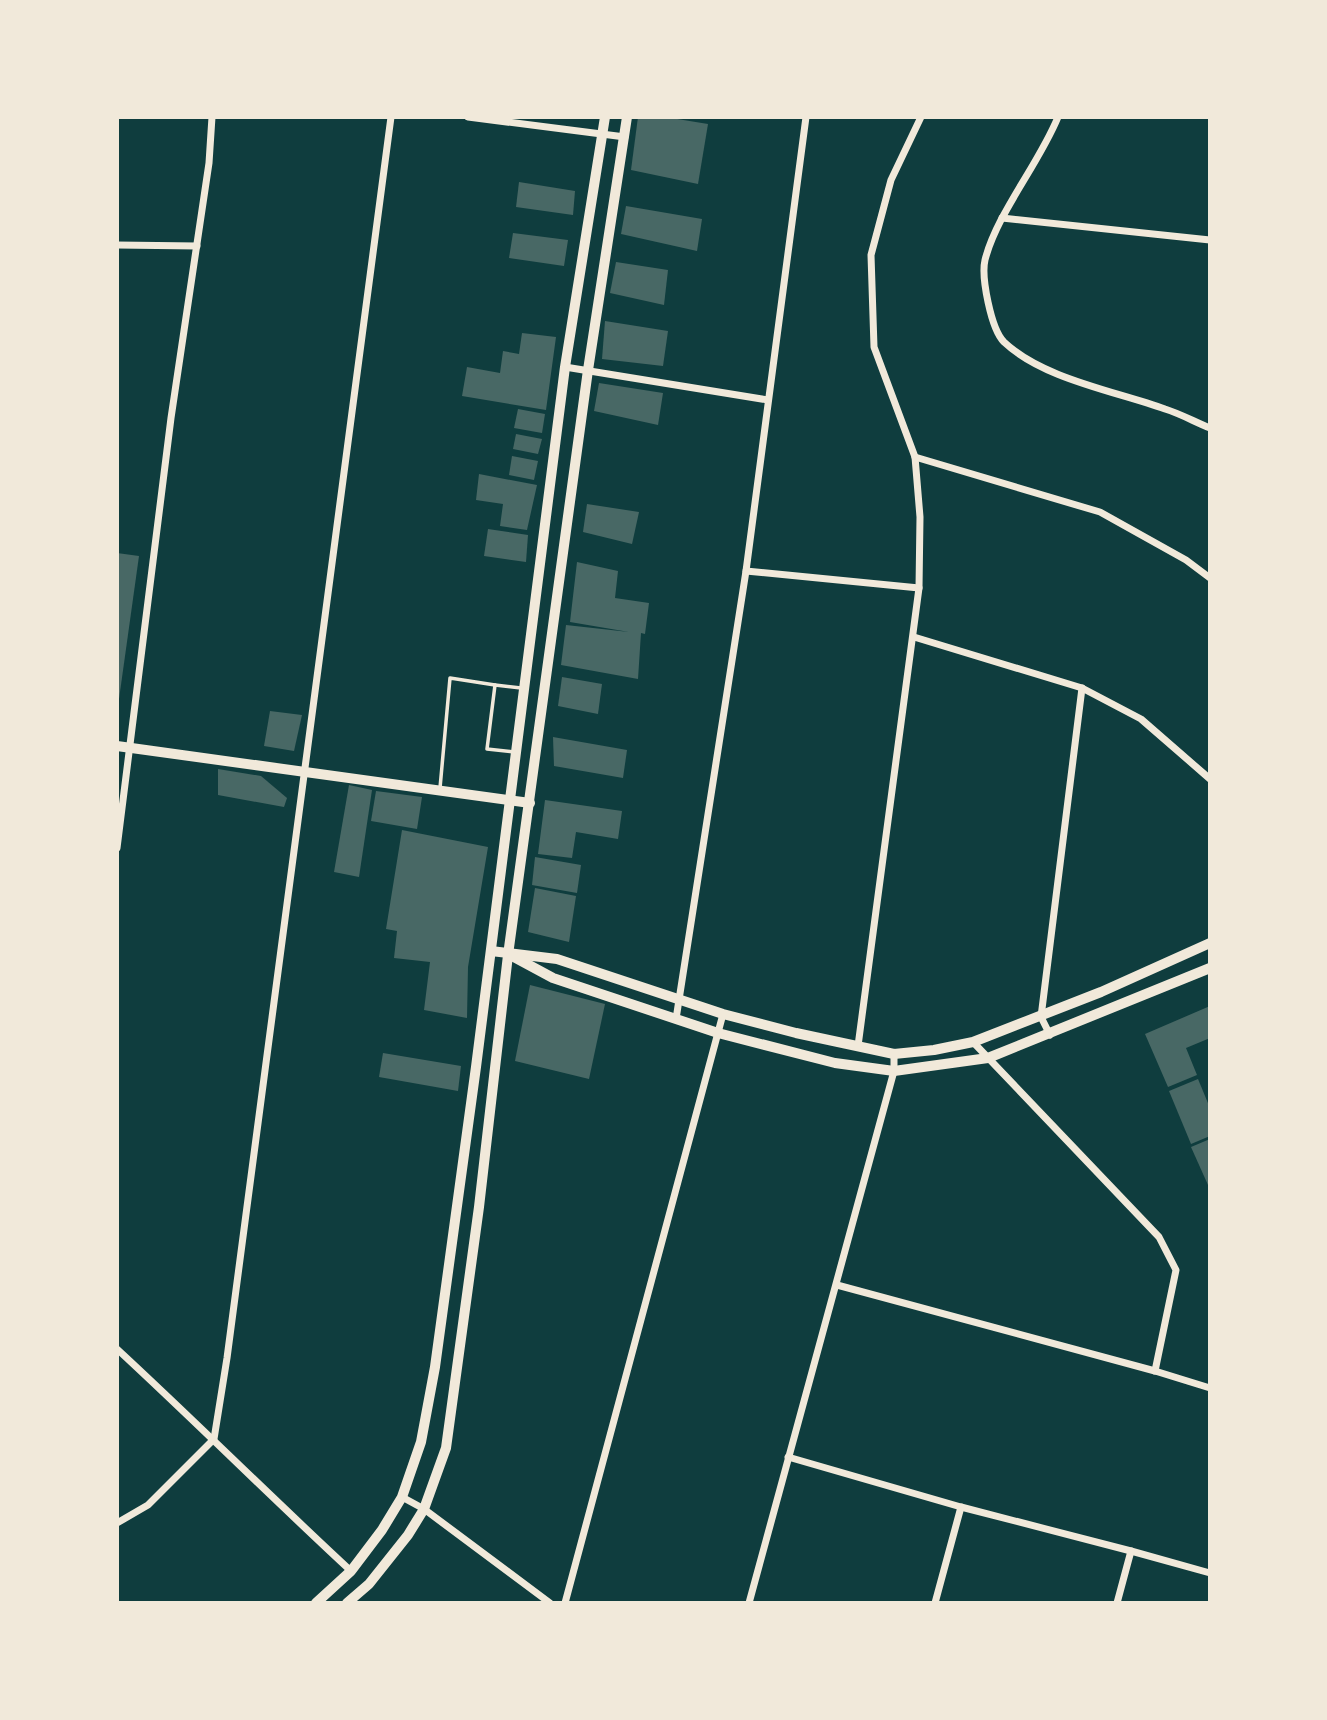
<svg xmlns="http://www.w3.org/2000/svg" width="1327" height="1720" viewBox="0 0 1327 1720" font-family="'Archivo Narrow',sans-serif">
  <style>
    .building { fill: #486865 }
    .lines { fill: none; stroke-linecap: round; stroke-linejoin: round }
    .service { stroke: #f1e9da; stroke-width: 3.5 }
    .minor { stroke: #f1e9da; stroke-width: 7 }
    .secondary { stroke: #f1e9da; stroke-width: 10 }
  </style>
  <rect width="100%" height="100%" fill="#0f3d3e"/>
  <g class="building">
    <polygon points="638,117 665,117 708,124 698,184 631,170"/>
    <polygon points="519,182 575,191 573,215 516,207"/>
    <polygon points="626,206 702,219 697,251 621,234"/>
    <polygon points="513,233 568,240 564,266 509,258"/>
    <polygon points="616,262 668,270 664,305 610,293"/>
    <polygon points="605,321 668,331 663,366 602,359"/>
    <polygon points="522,333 556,337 546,410 462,396 467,367 500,373 503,351 519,354"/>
    <polygon points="599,383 663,393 658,425 594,411"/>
    <polygon points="518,409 545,414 542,433 514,428"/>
    <polygon points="516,434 542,439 538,454 513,449"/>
    <polygon points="512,456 538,461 534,480 509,475"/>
    <polygon points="479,474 537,485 527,530 500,526 503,504 476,500"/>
    <polygon points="587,504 639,512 632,544 583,532"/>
    <polygon points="488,529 528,535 526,562 484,556"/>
    <polygon points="117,553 139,556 119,699 117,699"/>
    <polygon points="577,562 618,571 615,598 649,603 645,634 641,633 638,679 561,665 566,625 629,632 570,622"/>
    <polygon points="562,677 602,684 598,714 558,706"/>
    <polygon points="270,711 302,715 294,751 264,746"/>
    <polygon points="553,737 627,750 623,778 554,766"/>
    <polygon points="218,769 261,776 287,798 284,807 218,795"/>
    <polygon points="349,785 372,790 359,877 334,872"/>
    <polygon points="376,791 422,797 417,829 371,821"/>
    <polygon points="545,800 622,811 618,839 576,832 572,858 538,854"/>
    <polygon points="402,830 488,847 468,967 467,1018 424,1010 430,962 394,958 397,931 386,929"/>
    <polygon points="535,857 581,865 577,893 532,885"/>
    <polygon points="535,888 576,896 569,942 528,932"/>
    <polygon points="530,985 605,1004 589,1079 515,1061"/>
    <polygon points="1210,1006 1210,1038 1186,1048 1197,1075 1168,1087 1145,1034"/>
    <polygon points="383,1053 461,1066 458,1091 379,1077"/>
    <polygon points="1198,1079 1210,1108 1210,1136 1191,1144 1169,1091"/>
    <polygon points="1210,1139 1210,1184 1208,1185 1191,1147"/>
  </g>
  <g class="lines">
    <g class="service">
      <polyline points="514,752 487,749 495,685 521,688"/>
      <polyline points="440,788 450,678 495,685"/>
    </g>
    <g class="minor">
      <polyline points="468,117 625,137"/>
      <path d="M 1058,117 C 1039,164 997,213 985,260 C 981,277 991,329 1004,342 C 1043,379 1115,391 1165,409 C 1181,414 1195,422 1210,428"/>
      <polyline points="1002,218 1210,240"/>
      <polyline points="117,245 197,246"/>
      <polyline points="565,367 768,400"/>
      <polyline points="915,457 1100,512 1186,560 1210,578"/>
      <polyline points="746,571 919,588"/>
      <polyline points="914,637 1082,688 1141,719 1210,779"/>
      <polyline points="117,848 171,418 209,163 212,117"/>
      <polyline points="676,1019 746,571 806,117"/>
      <polyline points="1050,1035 1041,1017 1082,688"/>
      <polyline points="973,1042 1159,1237 1176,1270 1155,1371"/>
      <polyline points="858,1046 919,588 920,517 915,457 874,347 871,255 891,180 921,117"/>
      <polyline points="837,1285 1155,1371 1210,1388"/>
      <path d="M 117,1349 C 196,1422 272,1498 351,1571"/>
      <polyline points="788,1457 961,1507 1131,1551 1210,1573"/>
      <polyline points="402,1497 424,1509 550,1603"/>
      <polyline points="117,1523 148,1505 214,1439 227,1358 391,117"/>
      <polyline points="565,1603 723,1014"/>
      <polyline points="749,1603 894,1071 894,1054"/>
      <polyline points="935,1603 961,1507"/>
      <polyline points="1117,1603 1131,1551"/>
    </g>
    <g class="secondary">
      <polyline points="117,746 530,803"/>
      <polyline points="491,951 557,959 723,1014 796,1033 894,1054 934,1050 973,1042 1101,992 1210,943"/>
      <polyline points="514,957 553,978 718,1033 835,1063 894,1071 988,1058 1210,968"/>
      <polyline points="316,1603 351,1571 382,1530 402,1497 421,1442 435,1367 476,1067 565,367 605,117"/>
      <polyline points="347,1603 369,1584 408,1535 424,1509 446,1448 479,1207 508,955 588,370 627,117"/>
    </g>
  </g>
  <rect width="1327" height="1720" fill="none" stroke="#f1e9da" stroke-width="238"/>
</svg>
